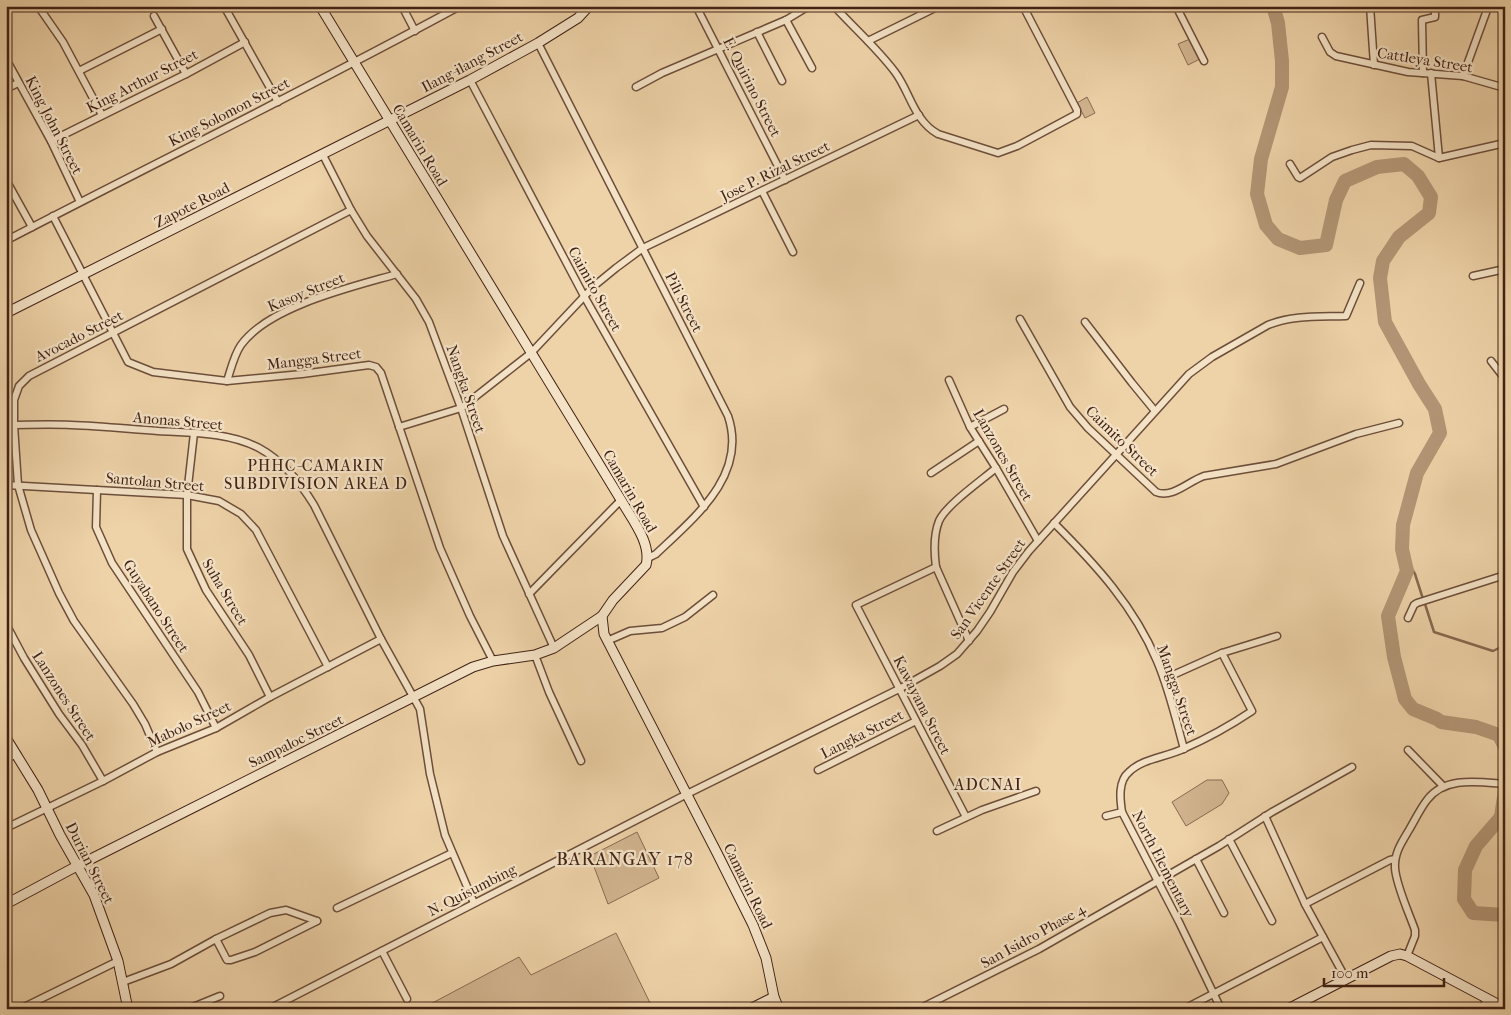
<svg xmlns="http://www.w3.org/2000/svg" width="1511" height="1015" viewBox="0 0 1511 1015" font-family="'IM FELL French Canon',serif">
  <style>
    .green { fill: #d1b48f; stroke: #896b52 }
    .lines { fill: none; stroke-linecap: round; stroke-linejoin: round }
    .stream { stroke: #85684f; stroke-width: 2.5 }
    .river { stroke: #b39676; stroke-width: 14 }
    .street-casing { stroke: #6c4e3a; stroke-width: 9 }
    .secondary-casing { stroke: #412215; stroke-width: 11 }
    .street { stroke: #f4e2c6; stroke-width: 6 }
    .secondary { stroke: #f4e2c6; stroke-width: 9 }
    .labels { text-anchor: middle; stroke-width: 4.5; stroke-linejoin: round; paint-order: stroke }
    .street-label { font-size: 15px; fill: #412215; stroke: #f4e2c6 }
    .neighbourhood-label { font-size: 16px; letter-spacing: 1px; fill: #412215; stroke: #f4e2c6 }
    .quarter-label { font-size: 18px; letter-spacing: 1px; fill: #412215; stroke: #f4e2c6 }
  </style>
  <rect width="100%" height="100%" fill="#eed2a8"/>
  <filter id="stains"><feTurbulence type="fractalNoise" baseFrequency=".004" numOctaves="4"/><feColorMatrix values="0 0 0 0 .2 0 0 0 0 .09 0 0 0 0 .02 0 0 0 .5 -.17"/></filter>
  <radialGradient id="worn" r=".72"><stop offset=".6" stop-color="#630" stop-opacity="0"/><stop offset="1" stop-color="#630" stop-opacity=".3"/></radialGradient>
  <g class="green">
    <polygon points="1190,39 1200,59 1188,65 1178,44"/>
    <polygon points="1087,97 1095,113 1085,118 1077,103"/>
    <polygon points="1207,780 1222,780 1229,793 1222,804 1186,826 1172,802"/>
    <polygon points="637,832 659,878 608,904 590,856"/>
    <polygon points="616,933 652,1007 650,1009 421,1009 519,957 531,975"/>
  </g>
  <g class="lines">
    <g class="stream">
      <polyline points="1404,556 1415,574 1423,599"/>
      <polyline points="1425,604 1434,632 1493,651 1505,645"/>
    </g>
    <g class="river">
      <polyline points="1273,6 1278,23 1282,61 1282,87 1261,159 1257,194 1266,225 1278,239 1300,248 1326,245 1336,200 1345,181 1377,167 1404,164 1418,176 1431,197 1429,213 1399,237 1383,261 1380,278 1385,322 1419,384 1435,409 1440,433 1417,473 1403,525 1402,549 1407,571 1388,616 1394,657 1405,699 1413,709 1437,719 1441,722 1476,727 1499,735 1505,747"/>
      <polyline points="1505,790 1501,817 1476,846 1465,870 1464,899 1473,913 1505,915"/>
    </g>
    <defs>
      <g id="street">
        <polyline points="38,6 63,42 102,115"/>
        <polyline points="224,6 278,102"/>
        <polyline points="402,6 415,31"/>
        <polyline points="696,6 785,180"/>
        <path d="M 834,6 C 854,28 877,48 895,72 C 910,92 914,121 938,134 L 998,153 L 1017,146 L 1077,114 L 1077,110 L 1023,6"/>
        <polyline points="1176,6 1204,61"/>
        <polyline points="1370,6 1374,65"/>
        <polyline points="154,16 186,74"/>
        <polyline points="786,20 812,68"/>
        <polyline points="757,32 782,81"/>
        <polyline points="1322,37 1330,52 1336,56 1408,72 1463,76 1505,88"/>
        <polyline points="868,41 939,6"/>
        <path d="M 538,43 L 728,416 C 748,475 695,517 656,554 L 648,558"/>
        <polyline points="6,59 51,141 80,202"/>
        <polyline points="79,71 162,29"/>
        <polyline points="1423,73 1422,20 1435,17 1435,6"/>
        <polyline points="1431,73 1439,158"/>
        <polyline points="1463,76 1487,10"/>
        <polyline points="470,80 584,296 704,507"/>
        <polyline points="636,87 662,73 786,20 809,6"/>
        <polyline points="6,89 18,83"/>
        <polyline points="51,141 186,74 245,42"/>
        <polyline points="323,155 351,210 367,236 416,299 429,322 461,408 503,536 554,648"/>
        <polyline points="1290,164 1298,177 1300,178 1332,157 1352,150 1371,145 1412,146 1439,158 1505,143"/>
        <polyline points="6,180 32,227"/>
        <polyline points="762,191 793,252"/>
        <polyline points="53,216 128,362 153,372 227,381 302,374 369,365 376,367 381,373 440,548 470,616 493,661"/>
        <path d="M 9,239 C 159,161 311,87 460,6"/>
        <polyline points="1473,276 1505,269"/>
        <path d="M 1020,319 L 1070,407 L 1088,428 L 1156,492 C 1172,499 1189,481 1204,476 L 1276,464 L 1356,434 L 1399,423"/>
        <polyline points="1085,322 1132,383 1155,411"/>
        <polyline points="1491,361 1505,379"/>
        <polyline points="949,380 970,427 996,468 1038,541"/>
        <path d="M 227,381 C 231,369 234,355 241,345 C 269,306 352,287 397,274"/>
        <path d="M 6,425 C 28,425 49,424 71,425 C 100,426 129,429 158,431 C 192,433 228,432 259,448 C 283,461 300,482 314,505 L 381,639 L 420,709 L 430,774 L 445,835 L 474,903"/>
        <polyline points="399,427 461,408 531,353 594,286 616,268 643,248 919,115"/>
        <polyline points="970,427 1004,409"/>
        <polyline points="194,433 187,495 187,549 206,590 249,655 270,697"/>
        <polyline points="931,473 979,441"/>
        <polyline points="6,485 187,495 219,501 241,514 256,530 328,667"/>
        <polyline points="97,490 96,527 112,563 198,692 216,728"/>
        <path d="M 1054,523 C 1095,564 1134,606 1157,661 C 1169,689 1176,720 1184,749"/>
        <polyline points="936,567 856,605 966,817"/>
        <polyline points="529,594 621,500"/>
        <polyline points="1408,618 1414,605 1417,603 1505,575"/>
        <polyline points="6,624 24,658 59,714 82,745 103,781"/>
        <polyline points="607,641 630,631 662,628 685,617 713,595"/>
        <path d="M 969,641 L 936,567 C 934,552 933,536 939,521 C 946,505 982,480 996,468"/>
        <polyline points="535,655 549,692 581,761"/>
        <polyline points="1164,679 1222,653 1277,636"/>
        <polyline points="1408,750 1443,786"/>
        <polyline points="157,752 145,724 133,704 74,621 59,593 31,530 18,485 14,425 14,400 19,386 29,376 351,210"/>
        <polyline points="6,759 17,754"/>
        <polyline points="818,770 916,721"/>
        <polyline points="1106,816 1122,812"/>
        <polyline points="1265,816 1305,904 1346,979"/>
        <polyline points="6,828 103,781 157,752 216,728 270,697 381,639"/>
        <polyline points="937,831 982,810 1036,791"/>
        <polyline points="1229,839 1272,921"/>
        <polyline points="1196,859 1224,913"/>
        <polyline points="1305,904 1390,860 1395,859"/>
        <polyline points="337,908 452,853"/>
        <polyline points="216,939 227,960 231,960 255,952 317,921"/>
        <polyline points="382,951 407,999"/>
        <path d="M 1407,956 L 1415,936 L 1415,930 C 1409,913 1396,885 1395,868 C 1394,853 1402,842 1409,830 C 1415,820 1420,809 1427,800 C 1445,776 1478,782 1505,784"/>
        <polyline points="123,982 171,964 216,939 270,913 286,910 317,921"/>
        <polyline points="20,1009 118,961"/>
        <polyline points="188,1009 220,996"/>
        <path d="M 269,1009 L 687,794 L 899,689 L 940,666 L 957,654 L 977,631 L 990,612 L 1013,572 L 1029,551 L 1189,374 L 1212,357 L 1268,325 C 1293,315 1319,317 1346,316 L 1360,283"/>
        <polyline points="919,1009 1039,949 1219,846 1272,812 1352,767"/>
        <polyline points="1184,1009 1323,937"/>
        <path d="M 1221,1009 L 1179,922 L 1122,812 C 1120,799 1118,781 1129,772 C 1143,758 1168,757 1185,748 C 1208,738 1231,725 1252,711 L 1222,653"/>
        <polyline points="1482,1009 1487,999"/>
      </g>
      <g id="secondary">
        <path d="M 320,6 L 621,500 C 631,518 652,543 646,565 L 613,600 L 602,616 L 604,634 L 717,853 L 753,925 L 766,958 L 774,997 L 779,1009"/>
        <polyline points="6,313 470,80 538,43 578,18 589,6"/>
        <polyline points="6,738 38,790 60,835 94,895 118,961 128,1009"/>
        <polyline points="6,904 77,866 473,667 493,661 535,655 554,648 602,616"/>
        <polyline points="750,1009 774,997"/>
        <polyline points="1288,1009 1391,956 1400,954 1407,956 1505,1008"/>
      </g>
    </defs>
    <use href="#street" class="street-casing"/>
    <use href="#secondary" class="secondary-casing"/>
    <use href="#street" class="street"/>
    <use href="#secondary" class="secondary"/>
  </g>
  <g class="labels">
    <g class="street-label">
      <text transform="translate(1425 60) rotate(9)" y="5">Cattleya Street</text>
      <text transform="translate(472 62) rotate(-28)" y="5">Ilang-ilang Street</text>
      <text transform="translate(142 81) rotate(-27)" y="5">King Arthur Street</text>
      <text transform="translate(752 87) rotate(63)" y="5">E. Quirino Street</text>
      <text transform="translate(229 112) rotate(-27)" y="5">King Solomon Street</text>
      <text transform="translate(54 125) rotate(63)" y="5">King John Street</text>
      <text transform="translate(420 145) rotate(59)" y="5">Camarin Road</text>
      <text transform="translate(775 171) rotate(-26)" y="5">Jose P. Rizal Street</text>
      <text transform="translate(192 205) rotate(-27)" y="5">Zapote Road</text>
      <text transform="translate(595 289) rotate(61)" y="5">Caimito Street</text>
      <text transform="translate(306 292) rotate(-22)" y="5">Kasoy Street</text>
      <text transform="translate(684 302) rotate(63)" y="5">Pili Street</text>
      <text transform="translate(79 336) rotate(-27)" y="5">Avocado Street</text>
      <text transform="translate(314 359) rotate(-7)" y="5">Mangga Street</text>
      <text transform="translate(466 389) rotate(71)" y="5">Nangka Street</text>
      <text transform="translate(178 421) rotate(5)" y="5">Anonas Street</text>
      <text transform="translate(1122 441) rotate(44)" y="5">Caimito Street</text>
      <text transform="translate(1003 455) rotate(60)" y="5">Lanzones Street</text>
      <text transform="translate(155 482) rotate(5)" y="5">Santolan Street</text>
      <text transform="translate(630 491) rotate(60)" y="5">Camarin Road</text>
      <text transform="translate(988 589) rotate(-55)" y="5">San Vicente Street</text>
      <text transform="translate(225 592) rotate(59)" y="5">Suha Street</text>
      <text transform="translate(156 606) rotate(57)" y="5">Guyabano Street</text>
      <text transform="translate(1177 690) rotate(71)" y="5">Mangga Street</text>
      <text transform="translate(64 696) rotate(57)" y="5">Lanzones Street</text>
      <text transform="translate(922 705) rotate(63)" y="5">Kawayana Street</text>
      <text transform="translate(189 724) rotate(-25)" y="5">Mabolo Street</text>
      <text transform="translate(862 734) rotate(-27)" y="5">Langka Street</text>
      <text transform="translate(296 741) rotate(-26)" y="5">Sampaloc Street</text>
      <text transform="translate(90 863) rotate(63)" y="5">Durian Street</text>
      <text transform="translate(1163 864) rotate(63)" y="5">North Elementary</text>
      <text transform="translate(748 886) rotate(64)" y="5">Camarin Road</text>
      <text transform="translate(472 890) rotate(-27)" y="5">N. Quisumbing</text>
      <text transform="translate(1033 936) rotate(-29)" y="5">San Isidro Phase 4</text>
    </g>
    <g class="neighbourhood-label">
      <text x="316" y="471">PHHC-CAMARIN<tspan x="316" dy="18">SUBDIVISION AREA D</tspan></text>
      <text x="988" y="790">ADCNAI</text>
    </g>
    <g class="quarter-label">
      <text x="625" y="865">BARANGAY 178</text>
    </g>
  </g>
  <rect width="1511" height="1015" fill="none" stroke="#eed2a8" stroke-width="25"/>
  <rect x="8" y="8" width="1496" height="1000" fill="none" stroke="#412215" stroke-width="2.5"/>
  <rect x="12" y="12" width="1486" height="990" fill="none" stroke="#412215"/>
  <path d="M1324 978v8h120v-8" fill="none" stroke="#412215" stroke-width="2.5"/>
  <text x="1331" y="978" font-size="15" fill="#412215" stroke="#f4e2c6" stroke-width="4" paint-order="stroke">100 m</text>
  <rect width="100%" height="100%" filter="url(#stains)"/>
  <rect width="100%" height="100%" fill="url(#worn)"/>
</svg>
